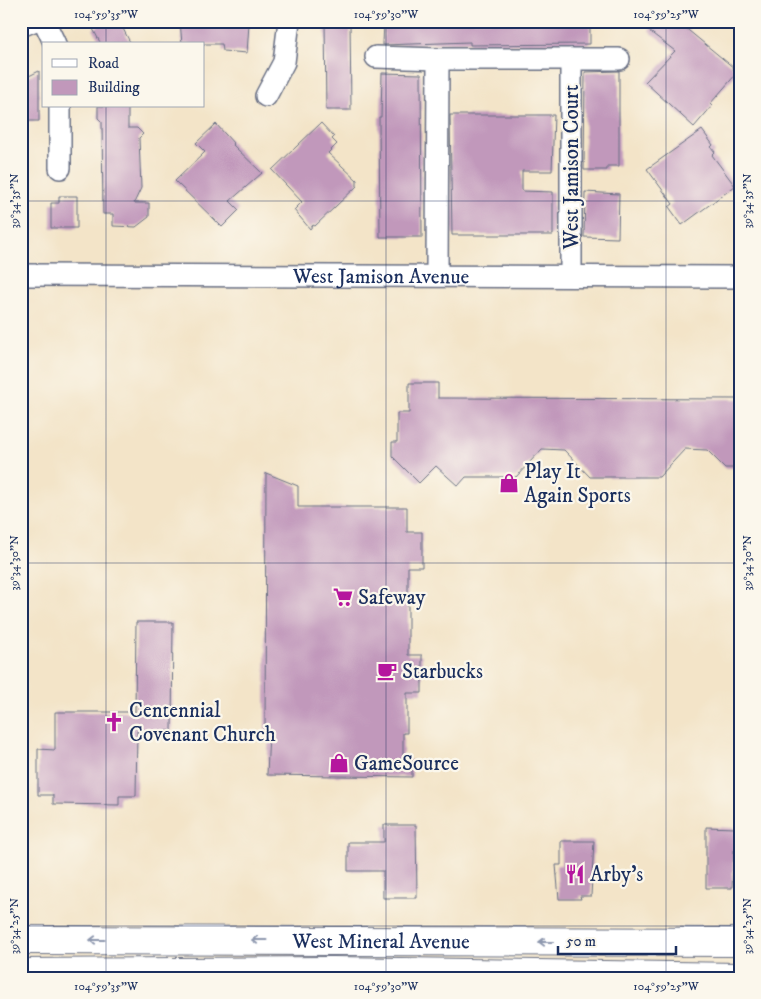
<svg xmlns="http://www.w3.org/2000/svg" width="761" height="999" viewBox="0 0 761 999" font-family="'IM FELL DW Pica',serif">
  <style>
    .building { fill: #c198bb }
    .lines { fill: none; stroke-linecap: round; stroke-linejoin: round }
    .minor-casing { stroke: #676e83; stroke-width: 24 }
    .major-casing { stroke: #676e83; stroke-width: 30 }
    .minor { stroke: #fff; stroke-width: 21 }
    .major { stroke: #fff; stroke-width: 28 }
    .oneway { stroke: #8d97ae }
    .ticks { fill: none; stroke: #1b2f5e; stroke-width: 1; stroke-opacity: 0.45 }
    .labels { text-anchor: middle; stroke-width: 4.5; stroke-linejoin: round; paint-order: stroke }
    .street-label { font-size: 21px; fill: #1b2f5e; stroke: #fbf7ec }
    .poi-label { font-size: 21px; fill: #1b2f5e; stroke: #fbf7ec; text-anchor: start }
    .neatline { fill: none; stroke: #1b2f5e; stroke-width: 2 }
    .ticks-label { font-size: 12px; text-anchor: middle; fill: #1b2f5e }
  </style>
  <rect width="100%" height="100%" fill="#fbf7ec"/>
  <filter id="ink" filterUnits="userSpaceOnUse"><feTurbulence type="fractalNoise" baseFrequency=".02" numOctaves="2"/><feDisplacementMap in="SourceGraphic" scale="10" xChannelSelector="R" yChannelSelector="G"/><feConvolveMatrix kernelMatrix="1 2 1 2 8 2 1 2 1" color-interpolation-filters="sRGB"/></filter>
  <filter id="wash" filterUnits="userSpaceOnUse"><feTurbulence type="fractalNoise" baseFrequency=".0096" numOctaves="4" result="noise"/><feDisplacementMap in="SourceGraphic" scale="20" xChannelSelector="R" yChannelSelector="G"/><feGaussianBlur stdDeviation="1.12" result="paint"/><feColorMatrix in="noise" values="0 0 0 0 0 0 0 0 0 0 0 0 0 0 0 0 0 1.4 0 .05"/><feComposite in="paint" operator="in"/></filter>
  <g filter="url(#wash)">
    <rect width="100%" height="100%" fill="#f3e4c8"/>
    <g id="blocks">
      <g class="building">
        <polygon points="108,21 119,21 131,44 101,44 93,29"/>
        <polygon points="180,21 248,21 249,24 247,53 223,51 222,44 182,44"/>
        <polygon points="325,21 350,21 351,110 326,110"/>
        <polygon points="384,21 590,21 590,44 470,45 470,42 383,45"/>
        <polygon points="657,21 677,21 734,68 733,70 737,73 710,104 712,106 694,127 645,82 675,51 649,31"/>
        <polygon points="39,71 39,121 21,121 21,80"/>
        <polygon points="619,71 619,166 607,166 607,170 584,170 585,72"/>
        <polygon points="382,73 421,74 422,237 380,237 379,117 381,117"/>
        <polygon points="98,106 128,106 128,128 137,128 143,134 139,138 141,188 134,203 149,203 149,217 136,227 113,226 113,214 103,214 102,122 98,118"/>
        <polygon points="450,115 554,115 552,171 522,171 522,191 553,192 553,235 452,235"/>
        <polygon points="321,123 334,137 332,139 337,144 328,153 357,180 357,186 315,226 313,225 310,229 294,210 302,202 272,170"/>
        <polygon points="216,124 234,144 233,145 262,173 230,201 239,210 222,227 175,181 205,152 196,143"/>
        <polygon points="702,130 713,145 711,147 715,152 712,155 735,186 682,225 669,207 673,204 647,169"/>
        <polygon points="585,192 619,194 618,238 584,237"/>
        <polygon points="59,196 77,196 77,228 51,228 51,203 59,203"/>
        <polygon points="409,383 438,383 438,398 740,399 740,468 725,468 707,450 685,449 659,477 590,477 564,450 542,449 516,477 466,477 458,486 436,466 419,483 392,456 392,442 397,442 397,413 409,413"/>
        <polygon points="266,473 298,486 298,507 407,507 407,532 422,532 422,567 408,567 408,655 422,655 422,693 407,693 407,733 403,733 403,760 412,760 412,777 267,775 269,733 265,733"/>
        <polygon points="136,622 173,622 172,731 137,731 136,796 119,796 119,805 53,804 53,795 38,795 38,749 55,750 55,712 135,712"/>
        <polygon points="384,825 416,825 417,898 383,898 383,871 348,871 348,842 384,842"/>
        <polygon points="706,827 735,828 737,851 734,850 732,888 706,888"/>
        <polygon points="561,841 594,841 591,896 580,896 581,899 559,899 556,865 561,865"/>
      </g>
    </g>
  </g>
  <g filter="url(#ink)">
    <use href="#blocks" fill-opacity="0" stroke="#676e83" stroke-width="1"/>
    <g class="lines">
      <defs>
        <g id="minor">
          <polyline points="44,21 55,44"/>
          <polyline points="21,26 33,21"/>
          <polyline points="376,57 438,59"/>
          <polyline points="571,59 619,59"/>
          <polyline points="266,96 284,62 289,21"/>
          <polyline points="60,106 60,168"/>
          <path id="s1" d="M 21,275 L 740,277"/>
          <polyline points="437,275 438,59 571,59 571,276"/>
        </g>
        <g id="major">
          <path id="s2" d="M 21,940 L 740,942"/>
          <polyline points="21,973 333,971 740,977"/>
        </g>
      </defs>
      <use href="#minor" class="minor-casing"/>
      <use href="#major" class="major-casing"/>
      <use href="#minor" class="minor"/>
      <use href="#major" class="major"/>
    </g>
    <defs><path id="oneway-shaft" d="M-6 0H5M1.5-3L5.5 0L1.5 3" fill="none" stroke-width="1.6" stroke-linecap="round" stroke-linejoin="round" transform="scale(1.25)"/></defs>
    <g class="oneway">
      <use href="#oneway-shaft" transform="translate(97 940) rotate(180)"/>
      <use href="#oneway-shaft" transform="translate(259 940) rotate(-180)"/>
      <use href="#oneway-shaft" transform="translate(546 942) rotate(-180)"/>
    </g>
  </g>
  <path class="ticks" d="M 106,21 L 106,44M 386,21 L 386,978M 666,21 L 666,978M 106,106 L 106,978M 21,201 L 740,201M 21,563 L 740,563M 21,926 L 740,926"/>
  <defs>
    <symbol id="shop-bare" viewBox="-9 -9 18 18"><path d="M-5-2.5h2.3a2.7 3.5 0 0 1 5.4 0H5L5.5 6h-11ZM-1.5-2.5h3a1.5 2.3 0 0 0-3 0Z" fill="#b5179e" stroke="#fbf7ec" stroke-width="2.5" paint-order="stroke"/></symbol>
    <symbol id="supermarket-bare" viewBox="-9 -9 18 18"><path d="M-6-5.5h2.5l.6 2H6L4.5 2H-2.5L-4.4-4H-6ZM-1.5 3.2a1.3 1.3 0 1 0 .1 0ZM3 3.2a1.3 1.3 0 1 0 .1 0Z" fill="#b5179e" stroke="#fbf7ec" stroke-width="2.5" paint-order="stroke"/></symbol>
    <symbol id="cafe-bare" viewBox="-9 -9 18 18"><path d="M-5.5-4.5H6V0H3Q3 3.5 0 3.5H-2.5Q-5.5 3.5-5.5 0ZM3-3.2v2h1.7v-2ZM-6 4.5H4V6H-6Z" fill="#b5179e" stroke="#fbf7ec" stroke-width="2.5" paint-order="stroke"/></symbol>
    <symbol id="church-bare" viewBox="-9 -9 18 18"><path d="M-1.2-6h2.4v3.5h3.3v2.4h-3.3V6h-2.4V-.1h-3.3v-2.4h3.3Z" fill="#b5179e" stroke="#fbf7ec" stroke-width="2.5" paint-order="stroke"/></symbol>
    <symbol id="restaurant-bare" viewBox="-9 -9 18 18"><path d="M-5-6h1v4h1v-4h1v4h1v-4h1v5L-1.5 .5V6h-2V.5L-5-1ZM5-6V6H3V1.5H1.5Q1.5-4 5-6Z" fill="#b5179e" stroke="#fbf7ec" stroke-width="2.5" paint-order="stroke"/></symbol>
  </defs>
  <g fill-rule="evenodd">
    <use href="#shop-bare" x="495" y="469" width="28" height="28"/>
    <use href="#supermarket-bare" x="329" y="583" width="28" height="28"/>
    <use href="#cafe-bare" x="373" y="657" width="28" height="28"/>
    <use href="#church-bare" x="100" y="708" width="28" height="28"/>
    <use href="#shop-bare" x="325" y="749" width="28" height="28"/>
    <use href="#restaurant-bare" x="561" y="860" width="28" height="28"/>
  </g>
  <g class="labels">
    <g class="street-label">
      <text transform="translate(571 167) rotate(-90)" y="7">West Jamison Court</text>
      <text dy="7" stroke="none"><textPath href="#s1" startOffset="360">West Jamison Avenue</textPath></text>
      <text dy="7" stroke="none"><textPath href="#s2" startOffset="360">West Mineral Avenue</textPath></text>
    </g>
    <g class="poi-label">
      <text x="524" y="478">Play It<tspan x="524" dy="24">Again Sports</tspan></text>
      <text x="358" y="604">Safeway</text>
      <text x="402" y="678">Starbucks</text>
      <text x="129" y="717">Centennial<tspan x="129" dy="24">Covenant Church</tspan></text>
      <text x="354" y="770">GameSource</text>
      <text x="590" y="881">Arby's</text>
    </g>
  </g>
  <rect width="761" height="999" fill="none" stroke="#fbf7ec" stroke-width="55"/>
  <rect x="42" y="42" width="162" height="65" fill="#fbf7ec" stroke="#a1a7b3"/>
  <rect x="52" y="59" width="25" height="8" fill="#ffffff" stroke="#a1a7b3"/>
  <text x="88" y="68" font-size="15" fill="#1b2f5e">Road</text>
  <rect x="52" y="80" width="25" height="15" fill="#c198bb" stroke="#a1a7b3"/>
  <text x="88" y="92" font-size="15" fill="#1b2f5e">Building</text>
  <path d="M558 946v8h118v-8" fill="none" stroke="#1b2f5e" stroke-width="2.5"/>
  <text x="566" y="946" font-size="15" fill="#1b2f5e" stroke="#fbf7ec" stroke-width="4" paint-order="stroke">50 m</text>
  <rect x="28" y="28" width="706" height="944" class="neatline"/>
  <g class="ticks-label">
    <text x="106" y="18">104°59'35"W</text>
    <text x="386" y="18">104°59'30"W</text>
    <text x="666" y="18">104°59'25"W</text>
    <text transform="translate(14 201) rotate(-90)" y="4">39°34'35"N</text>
    <text transform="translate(747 201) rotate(-90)" y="4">39°34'35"N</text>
    <text transform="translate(14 563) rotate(-90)" y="4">39°34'30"N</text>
    <text transform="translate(747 563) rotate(-90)" y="4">39°34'30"N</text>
    <text transform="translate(14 926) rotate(-90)" y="4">39°34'25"N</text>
    <text transform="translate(747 926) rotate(-90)" y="4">39°34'25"N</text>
    <text x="106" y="990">104°59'35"W</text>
    <text x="386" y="990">104°59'30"W</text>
    <text x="666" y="990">104°59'25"W</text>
  </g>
</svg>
